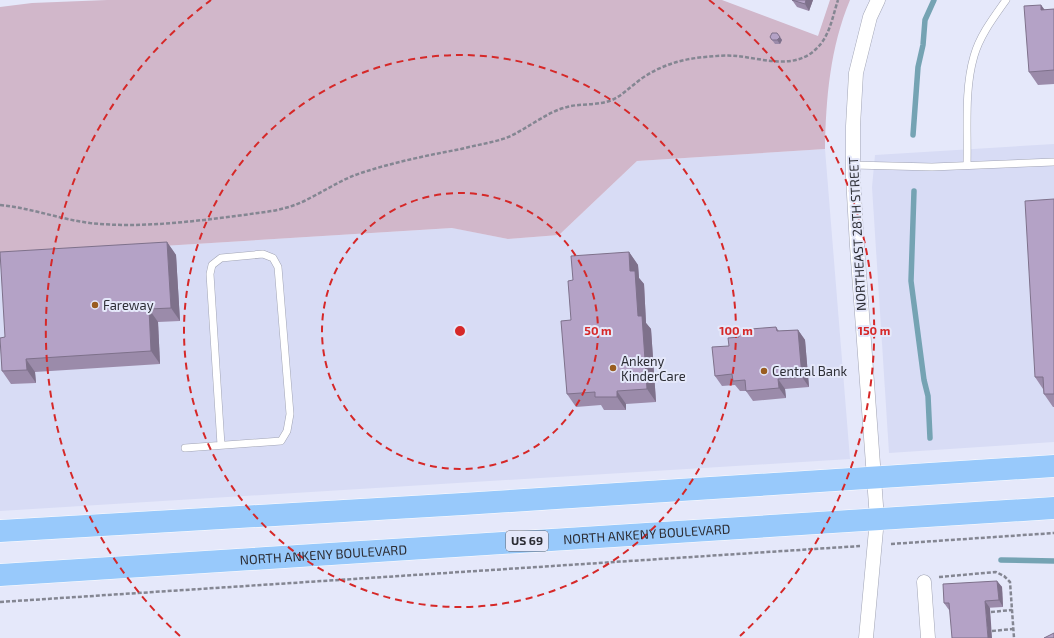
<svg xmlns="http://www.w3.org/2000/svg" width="1054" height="638" viewBox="0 0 1054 638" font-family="'Exo 2',sans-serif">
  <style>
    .built { fill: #d8dcf5 }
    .green { fill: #d1b7ca }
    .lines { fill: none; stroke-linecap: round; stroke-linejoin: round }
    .stream { stroke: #75a3b3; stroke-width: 5.5 }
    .lane-casing { stroke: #a1a4b4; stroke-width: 8 }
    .street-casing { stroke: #a1a4b4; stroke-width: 15 }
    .primary-casing { stroke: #fff; stroke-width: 23 }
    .path { stroke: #848692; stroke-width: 2.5; stroke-dasharray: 4 2; stroke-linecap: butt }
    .lane { stroke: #fff; stroke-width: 7 }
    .street { stroke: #fff; stroke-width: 14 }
    .primary { stroke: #98c9fb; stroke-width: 22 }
    .wall { fill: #9b8baa }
    .shaded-wall { fill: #7e718b }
    .building { fill: #b4a2c6; stroke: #7e718b }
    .ring { fill: none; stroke: #d62828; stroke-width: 2; stroke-dasharray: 7 5 }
    .poi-dot { fill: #9a5d21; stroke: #e5e8fa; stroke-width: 1.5 }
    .labels { text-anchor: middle; stroke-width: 4; stroke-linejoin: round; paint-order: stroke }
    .shield { fill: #e5e8fa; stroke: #646670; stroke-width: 1 }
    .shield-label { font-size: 12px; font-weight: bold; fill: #2d2e35 }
    .street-label { font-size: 13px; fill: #2d2e35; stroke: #e5e8fa }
    .poi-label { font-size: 13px; fill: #2d2e35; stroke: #e5e8fa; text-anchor: start }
    .centre { fill: #d62828; stroke: #e5e8fa; stroke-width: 2 }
    .ring-label { font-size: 12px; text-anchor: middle; font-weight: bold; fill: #d62828; stroke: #e5e8fa; stroke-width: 4; stroke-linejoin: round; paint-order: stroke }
  </style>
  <rect width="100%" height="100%" fill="#e5e8fa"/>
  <g class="built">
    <polygon points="1054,144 1054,442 889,453 872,187 875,155"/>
    <polygon points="825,149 850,459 0,511 0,256 453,228 508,239 559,235 637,161"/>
  </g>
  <path class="green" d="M 107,0 L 722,0 L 818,36 L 830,0 L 850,0 C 830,48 826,98 825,149 L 637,161 L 559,235 L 508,239 L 452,228 L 0,256 L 0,7 L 32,3 Z"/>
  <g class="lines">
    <g class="stream">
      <polyline points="913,135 918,67 923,45 925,20 934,0"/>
      <polyline points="914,191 911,281 924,380 928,396 930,438"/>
      <polyline points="1001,560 1054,561"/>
    </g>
    <defs>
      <g id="lane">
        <polyline points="853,165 932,167 1054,162"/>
        <path d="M 967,165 C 968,130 964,90 974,56 C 980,35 994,17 1006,0"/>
        <polyline points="185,448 281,441 287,431 290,414 278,267 273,258 263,254 221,258 212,265 210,274 221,445"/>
      </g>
      <g id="street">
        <polyline points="924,582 928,638"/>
        <polyline points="866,638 877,519 857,246 853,177 853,126 856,73 870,17 878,0"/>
      </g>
      <g id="primary">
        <polyline points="0,531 463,504 1054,466"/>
        <path id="s1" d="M 0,575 L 1054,508"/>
      </g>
    </defs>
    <use href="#lane" class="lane-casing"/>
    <use href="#street" class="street-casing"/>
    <use href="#primary" class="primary-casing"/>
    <g class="path">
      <path d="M 0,205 C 31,208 59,219 90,223 C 142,229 206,220 258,213 C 276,211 294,207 310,198 C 328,189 344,178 364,172 C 395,162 429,155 461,149 C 476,145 491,143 506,138 C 526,130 546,112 567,107 C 581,103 597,106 612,100 C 623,95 631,86 641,79 C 661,65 682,59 705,57 C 716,56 727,55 737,56 C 765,59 797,71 819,46 C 830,34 833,15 838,0"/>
      <polyline points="891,544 1054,533"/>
      <polyline points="939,577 996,572 1004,576 1010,582 1014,638"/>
      <polyline points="0,602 860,546"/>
      <polyline points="991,612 1012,610"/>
      <polyline points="992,631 1013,629"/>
    </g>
    <use href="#lane" class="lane"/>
    <use href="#street" class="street"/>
    <use href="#primary" class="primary"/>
  </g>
  <g class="wall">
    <polygon points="792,0 813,0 809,11 797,7"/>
    <polygon points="1041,5 1045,10 1054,9 1054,84 1038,85 1029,72"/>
    <polygon points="777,33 782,40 780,44 775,44 770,37"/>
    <polygon points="1054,199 1054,407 1053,407 1044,394 1043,389 1035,377"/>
    <polygon points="167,242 176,255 180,321 158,322 160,364 35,372 36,383 11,384 2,371 5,337"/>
    <polygon points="629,252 638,265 639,278 644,284 646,323 651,329 656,402 626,404 626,410 604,410 601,405 576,407 567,394 573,280"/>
    <polygon points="776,327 779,331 798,330 805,340 809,387 785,389 786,398 753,401 746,391 740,391 735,385 722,386 715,376 729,346 739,337"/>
    <polygon points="997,581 1002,587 1003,607 949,610 944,603"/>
  </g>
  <g class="shaded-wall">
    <polygon points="806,0 813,0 809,11 805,4"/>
    <polygon points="1041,5 1050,18 1041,10"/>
    <polygon points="780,37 782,40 780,44 777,40"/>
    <polygon points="167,242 176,255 180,321 171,308"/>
    <polygon points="629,252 638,265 639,278 644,284 646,323 651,329 656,402 647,389 638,316 630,271"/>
    <polygon points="149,309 158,322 160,364 151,351"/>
    <polygon points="798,330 805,340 809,387 802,377"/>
    <polygon points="26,359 35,372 36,383 27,370"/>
    <polygon points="778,379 785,389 786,398 779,388"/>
    <polygon points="617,391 626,404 626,410 617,397"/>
    <polygon points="997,581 1002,587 1003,607 999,600"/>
    <polygon points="985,601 990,608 992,638 988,638"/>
  </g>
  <g class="building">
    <polygon points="792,0 806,0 805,4"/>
    <polygon points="1041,5 1041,10 1054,9 1054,70 1029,72 1024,6"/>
    <polygon points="772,33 777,33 780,37 777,40 772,40 770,37"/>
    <polygon points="1054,199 1054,394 1044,394 1043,377 1035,377 1025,201"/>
    <polygon points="167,242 171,308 149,309 151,351 26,359 27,370 2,371 0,338 5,337 0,252"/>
    <polygon points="629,252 630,271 635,271 638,316 642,316 647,389 617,391 617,397 595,397 595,392 567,394 561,321 571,320 568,281 573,280 571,256"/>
    <polygon points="776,327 777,331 798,330 802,377 778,379 779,388 746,391 745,380 733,381 732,374 715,376 712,347 729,346 728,338 739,337 738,330"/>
    <polygon points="997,581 999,600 985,601 988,638 952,638 949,603 944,603 943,584"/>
    <polygon points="1054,633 1054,638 1044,638"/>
  </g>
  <g class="ring">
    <circle cx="460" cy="331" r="138"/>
    <circle cx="460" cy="331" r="276"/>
    <path d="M180 636A414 414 0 0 1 211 0M709 0A414 414 0 0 1 740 636"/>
  </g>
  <g class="poi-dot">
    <circle cx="95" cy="305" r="4"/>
    <circle cx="613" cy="368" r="4"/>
    <circle cx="764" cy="371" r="4"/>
  </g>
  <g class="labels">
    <rect class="shield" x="506" y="531" width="42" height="20" rx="3"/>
    <g class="shield-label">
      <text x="527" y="545">US 69</text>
    </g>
    <g class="street-label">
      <text transform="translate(857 234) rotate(-93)" y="5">NORTHEAST 28TH STREET</text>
      <text dy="5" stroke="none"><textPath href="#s1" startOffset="648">NORTH ANKENY BOULEVARD</textPath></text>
      <text dy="5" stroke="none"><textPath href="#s1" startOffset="324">NORTH ANKENY BOULEVARD</textPath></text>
    </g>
    <g class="poi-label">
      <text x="103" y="310">Fareway</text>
      <text x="621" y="366">Ankeny<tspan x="621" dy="15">KinderCare</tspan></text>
      <text x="772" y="376">Central Bank</text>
    </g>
  </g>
  <circle cx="460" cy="331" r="6" class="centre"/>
  <g class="ring-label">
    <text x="598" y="335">50 m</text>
    <text x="736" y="335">100 m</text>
    <text x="874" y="335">150 m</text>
  </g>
</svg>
